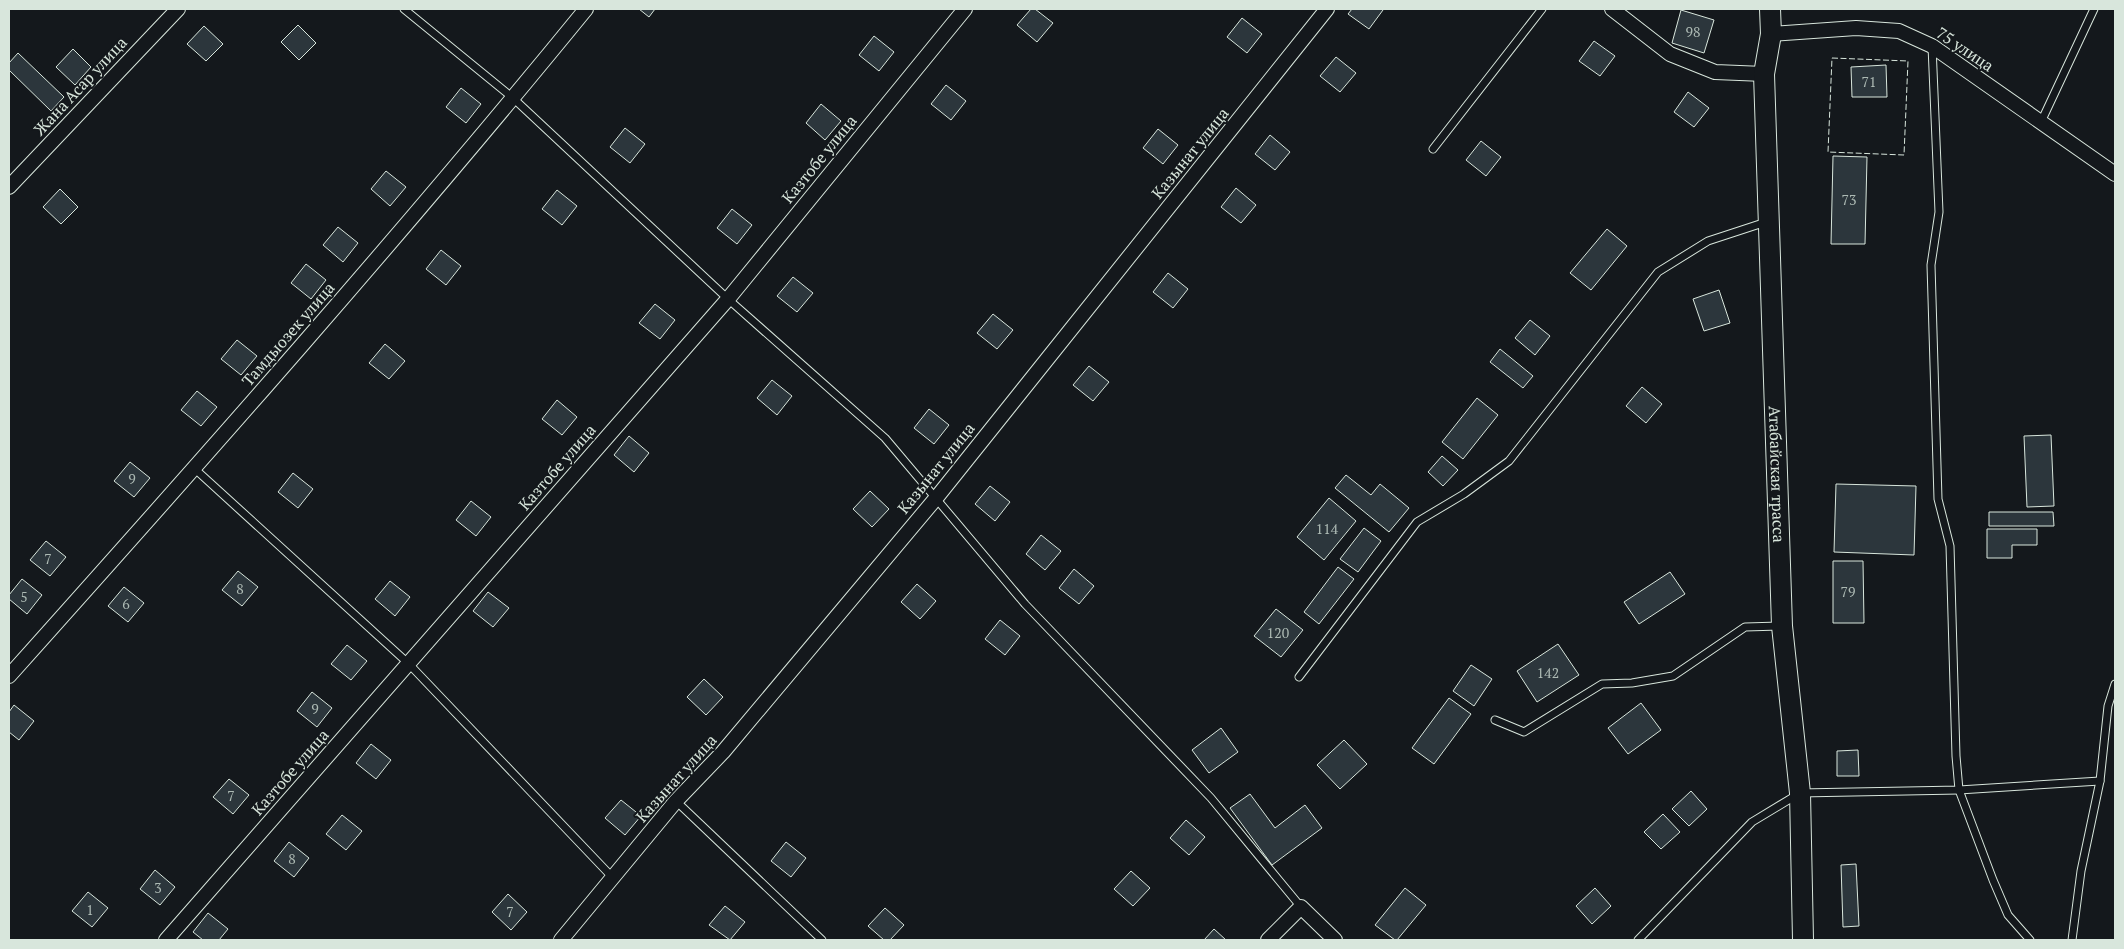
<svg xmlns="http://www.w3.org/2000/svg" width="2124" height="949" viewBox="0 0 2124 949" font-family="'PT Serif',serif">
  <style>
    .building { fill: #2c363c; stroke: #d8e6dc }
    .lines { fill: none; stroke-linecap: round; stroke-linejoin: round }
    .lane-casing { stroke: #d8e6dc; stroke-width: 9 }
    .street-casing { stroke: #d8e6dc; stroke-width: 16 }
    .secondary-casing { stroke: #d8e6dc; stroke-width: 22 }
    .lane { stroke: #14181c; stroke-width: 7 }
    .street { stroke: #14181c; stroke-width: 14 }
    .secondary { stroke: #14181c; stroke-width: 20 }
    .fence { stroke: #d8e6dc; stroke-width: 1; stroke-dasharray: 6 2.5; stroke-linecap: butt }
    .labels { text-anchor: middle; stroke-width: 4; stroke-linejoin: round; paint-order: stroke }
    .number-label { font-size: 14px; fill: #adbab4 }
    .street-label { font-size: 16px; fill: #d8e6dc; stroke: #14181c }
  </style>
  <rect width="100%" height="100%" fill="#14181c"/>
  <g class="building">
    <polygon points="639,9 655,9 649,17"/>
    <polygon points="1031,9 1035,9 1053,23 1037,42 1017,25"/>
    <polygon points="1352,9 1382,9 1383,10 1369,29 1348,14"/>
    <polygon points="1681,10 1714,20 1704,53 1672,43"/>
    <polygon points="1242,18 1262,34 1247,53 1227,37"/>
    <polygon points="298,25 316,43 299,60 281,42"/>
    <polygon points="204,26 223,44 206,61 187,44"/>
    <polygon points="874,36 894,52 879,71 859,55"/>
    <polygon points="1594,41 1615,56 1600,76 1579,61"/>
    <polygon points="73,49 91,67 75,85 56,67"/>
    <polygon points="18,53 64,97 51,111 9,70 9,63"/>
    <polygon points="1336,57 1356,73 1340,92 1320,76"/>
    <polygon points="1886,65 1887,97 1852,97 1851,67"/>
    <polygon points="946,85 966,101 951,120 931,104"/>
    <polygon points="461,88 481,104 466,123 446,107"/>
    <polygon points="1688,92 1709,108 1694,127 1674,112"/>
    <polygon points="821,104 841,121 825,140 806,123"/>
    <polygon points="625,128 645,144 630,163 610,147"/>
    <polygon points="1158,129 1178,145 1163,164 1143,148"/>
    <polygon points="1270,135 1290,152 1275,170 1255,154"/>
    <polygon points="1481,141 1501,157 1486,176 1466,160"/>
    <polygon points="1833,156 1867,157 1865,244 1831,244"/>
    <polygon points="386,171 406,187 390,206 371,189"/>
    <polygon points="1236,188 1256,205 1241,223 1221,207"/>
    <polygon points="60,189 78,207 61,224 43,207"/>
    <polygon points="557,190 577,206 562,225 542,209"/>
    <polygon points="732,209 752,225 737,244 717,228"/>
    <polygon points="338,227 358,243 343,262 323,245"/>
    <polygon points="1607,229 1627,246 1591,290 1570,273"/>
    <polygon points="441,250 461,266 446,285 426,269"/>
    <polygon points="306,264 326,280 311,299 291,283"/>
    <polygon points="1168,273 1188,289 1173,308 1153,292"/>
    <polygon points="793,277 813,293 797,312 777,296"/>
    <polygon points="1719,290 1730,323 1704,331 1693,299"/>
    <polygon points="655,304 675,320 660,339 639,323"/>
    <polygon points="993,314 1013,330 997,349 977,333"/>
    <polygon points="1530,320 1550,336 1535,355 1515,338"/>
    <polygon points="237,340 257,356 241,375 221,359"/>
    <polygon points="385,344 405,361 389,379 369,363"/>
    <polygon points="1500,349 1533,376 1523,388 1490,362"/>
    <polygon points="1089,366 1109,382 1093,401 1073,385"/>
    <polygon points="772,380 792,396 777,415 757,398"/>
    <polygon points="1642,387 1662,404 1646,423 1626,406"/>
    <polygon points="197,391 217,407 201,426 181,410"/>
    <polygon points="1477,398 1498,415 1463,459 1442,442"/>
    <polygon points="557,400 577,417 562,435 542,419"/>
    <polygon points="929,409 949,425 934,444 914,428"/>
    <polygon points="2051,435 2054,506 2027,507 2024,436"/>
    <polygon points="629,436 649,453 634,472 614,455"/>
    <polygon points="1442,456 1458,470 1443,486 1428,472"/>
    <polygon points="130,462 150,478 134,497 114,481"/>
    <polygon points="293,473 313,489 298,508 278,492"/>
    <polygon points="1346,475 1371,495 1380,484 1409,508 1389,532 1335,488"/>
    <polygon points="1836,484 1916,486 1914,555 1834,552"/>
    <polygon points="990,486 1010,502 995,521 975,504"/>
    <polygon points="870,491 889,509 872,527 853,509"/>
    <polygon points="1329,498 1356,521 1324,560 1297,537"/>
    <polygon points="471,501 491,517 476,536 456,520"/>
    <polygon points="1989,512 2053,512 2054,526 1989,526"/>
    <polygon points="1364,528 1381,541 1358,572 1340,559"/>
    <polygon points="1987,529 2037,529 2037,545 2012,545 2012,558 1987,558"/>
    <polygon points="1041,535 1061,551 1045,570 1026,554"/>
    <polygon points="46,541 66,557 50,576 30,560"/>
    <polygon points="1833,561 1863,561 1864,623 1833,623"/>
    <polygon points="1338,567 1354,579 1319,624 1304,612"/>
    <polygon points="1074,569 1094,586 1079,604 1059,588"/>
    <polygon points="238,571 258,587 242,606 222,590"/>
    <polygon points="1670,572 1685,594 1639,624 1624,602"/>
    <polygon points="22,579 42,595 27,614 9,599 9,595"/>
    <polygon points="390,581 410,597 395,616 375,599"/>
    <polygon points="917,584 936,601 920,619 901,602"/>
    <polygon points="124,587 144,603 128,622 108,606"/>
    <polygon points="488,592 509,608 493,627 473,611"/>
    <polygon points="1276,609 1303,630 1281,657 1254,636"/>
    <polygon points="1000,620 1020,636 1005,655 985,639"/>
    <polygon points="1558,644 1579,675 1537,702 1517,671"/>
    <polygon points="347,645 367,661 351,680 331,664"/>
    <polygon points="1471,665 1492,679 1474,706 1453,691"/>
    <polygon points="704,679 723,697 706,715 687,697"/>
    <polygon points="312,692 332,708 317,727 297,711"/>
    <polygon points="1449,698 1471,714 1434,764 1412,748"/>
    <polygon points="1641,703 1661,730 1628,754 1608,728"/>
    <polygon points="14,705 34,721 19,740 9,732 9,712"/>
    <polygon points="1221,728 1238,752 1209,773 1192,750"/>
    <polygon points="1344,740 1367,764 1340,789 1317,765"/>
    <polygon points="371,744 391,760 376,779 356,763"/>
    <polygon points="1858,750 1859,776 1837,776 1837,751"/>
    <polygon points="229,779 249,795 233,814 213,797"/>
    <polygon points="1691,791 1707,809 1689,826 1672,809"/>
    <polygon points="1250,794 1275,828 1305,805 1322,828 1272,865 1230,808"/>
    <polygon points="621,800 641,816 625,835 605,818"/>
    <polygon points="1663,814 1680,832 1661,849 1644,832"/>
    <polygon points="342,815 362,831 346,850 326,834"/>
    <polygon points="1186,820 1205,837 1189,855 1170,838"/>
    <polygon points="289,842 309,858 294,877 274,861"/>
    <polygon points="786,842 806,858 791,877 771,861"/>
    <polygon points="1856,864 1859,926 1843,927 1841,865"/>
    <polygon points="155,870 175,887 160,905 140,889"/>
    <polygon points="1131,871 1150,888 1133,906 1114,889"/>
    <polygon points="1405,888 1426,905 1397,940 1395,940 1375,925"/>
    <polygon points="1595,888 1611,906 1592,924 1576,906"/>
    <polygon points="88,892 108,908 92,927 72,911"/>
    <polygon points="508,894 527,912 511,930 492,912"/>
    <polygon points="725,906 745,922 730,940 709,925"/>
    <polygon points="885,908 904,925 890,940 884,940 868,926"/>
    <polygon points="208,913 228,929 219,940 203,940 193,932"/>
    <polygon points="1214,929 1226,940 1204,940"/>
  </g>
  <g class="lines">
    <defs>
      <g id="lane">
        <polyline points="404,9 513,98 728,299 885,438 1025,604 1211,798 1301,907"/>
        <polyline points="1932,46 1939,212 1931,265 1938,499 1950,546 1956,756 1959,790 1993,880 2008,915 2030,940"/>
        <polyline points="2041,122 2094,9"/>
        <polyline points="1433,149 1542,9"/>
        <polyline points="195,469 409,664 614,879"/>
        <polyline points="1299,677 1417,522 1464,494 1509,461 1658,272 1708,241 1766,222"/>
        <polyline points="1495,720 1524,732 1602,684 1632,683 1673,676 1745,627 1782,626"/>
        <polyline points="676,801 822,940"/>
        <polyline points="1638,940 1752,822 1800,793 1959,790 2100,781"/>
        <polyline points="2072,940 2081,871 2100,781 2108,706 2115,684"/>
      </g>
      <g id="street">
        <polyline points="1612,9 1670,54 1715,72 1764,74"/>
        <polyline points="1771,34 1856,28 1899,31 1932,46 2115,174"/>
        <polyline points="9,187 178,9"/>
        <path d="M 9,676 C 205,457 400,237 586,9"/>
        <polyline points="166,940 728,299 965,9"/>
        <polyline points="561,940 676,801 723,752 937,497 1327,9"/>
        <polyline points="1268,940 1301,907 1335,940"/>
      </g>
      <g id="secondary">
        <path id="s1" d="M 1770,9 L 1771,34 L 1764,74 L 1782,626 L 1800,793 L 1803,940"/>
      </g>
    </defs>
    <use href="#lane" class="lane-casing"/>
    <use href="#street" class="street-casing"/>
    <use href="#secondary" class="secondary-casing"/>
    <use href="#lane" class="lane"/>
    <use href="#street" class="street"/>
    <use href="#secondary" class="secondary"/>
    <polygon class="fence" points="1832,58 1908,61 1904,155 1828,152"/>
  </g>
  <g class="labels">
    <g class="number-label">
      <text x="1693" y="37">98</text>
      <text x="1869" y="87">71</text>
      <text x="1849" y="205">73</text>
      <text x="132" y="484">9</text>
      <text x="1327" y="534">114</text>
      <text x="48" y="564">7</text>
      <text x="240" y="594">8</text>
      <text x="1848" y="597">79</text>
      <text x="24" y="602">5</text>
      <text x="126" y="609">6</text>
      <text x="1278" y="638">120</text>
      <text x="1548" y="678">142</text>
      <text x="315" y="714">9</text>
      <text x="231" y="801">7</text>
      <text x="292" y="864">8</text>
      <text x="158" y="893">3</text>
      <text x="90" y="915">1</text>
      <text x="510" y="917">7</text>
    </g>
    <g class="street-label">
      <text transform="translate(1965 49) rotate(34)" y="6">75 улица</text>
      <text transform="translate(80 86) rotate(-47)" y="6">Жана Асар улица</text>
      <text transform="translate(1190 153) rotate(-51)" y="6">Казынат улица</text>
      <text transform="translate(819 159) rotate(-51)" y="6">Казтобе улица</text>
      <text transform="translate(288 334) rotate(-49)" y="6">Тамдыозек улица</text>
      <text transform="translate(557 467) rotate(-49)" y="6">Казтобе улица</text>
      <text transform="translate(936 468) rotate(-51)" y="6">Казынат улица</text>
      <text dy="6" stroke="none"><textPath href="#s1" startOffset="466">Атабайская трасса</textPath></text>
      <text transform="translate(290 772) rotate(-49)" y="6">Казтобе улица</text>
      <text transform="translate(676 778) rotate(-48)" y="6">Казынат улица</text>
    </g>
  </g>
  <rect width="2124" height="949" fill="none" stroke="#d8e6dc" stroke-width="20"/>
</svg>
